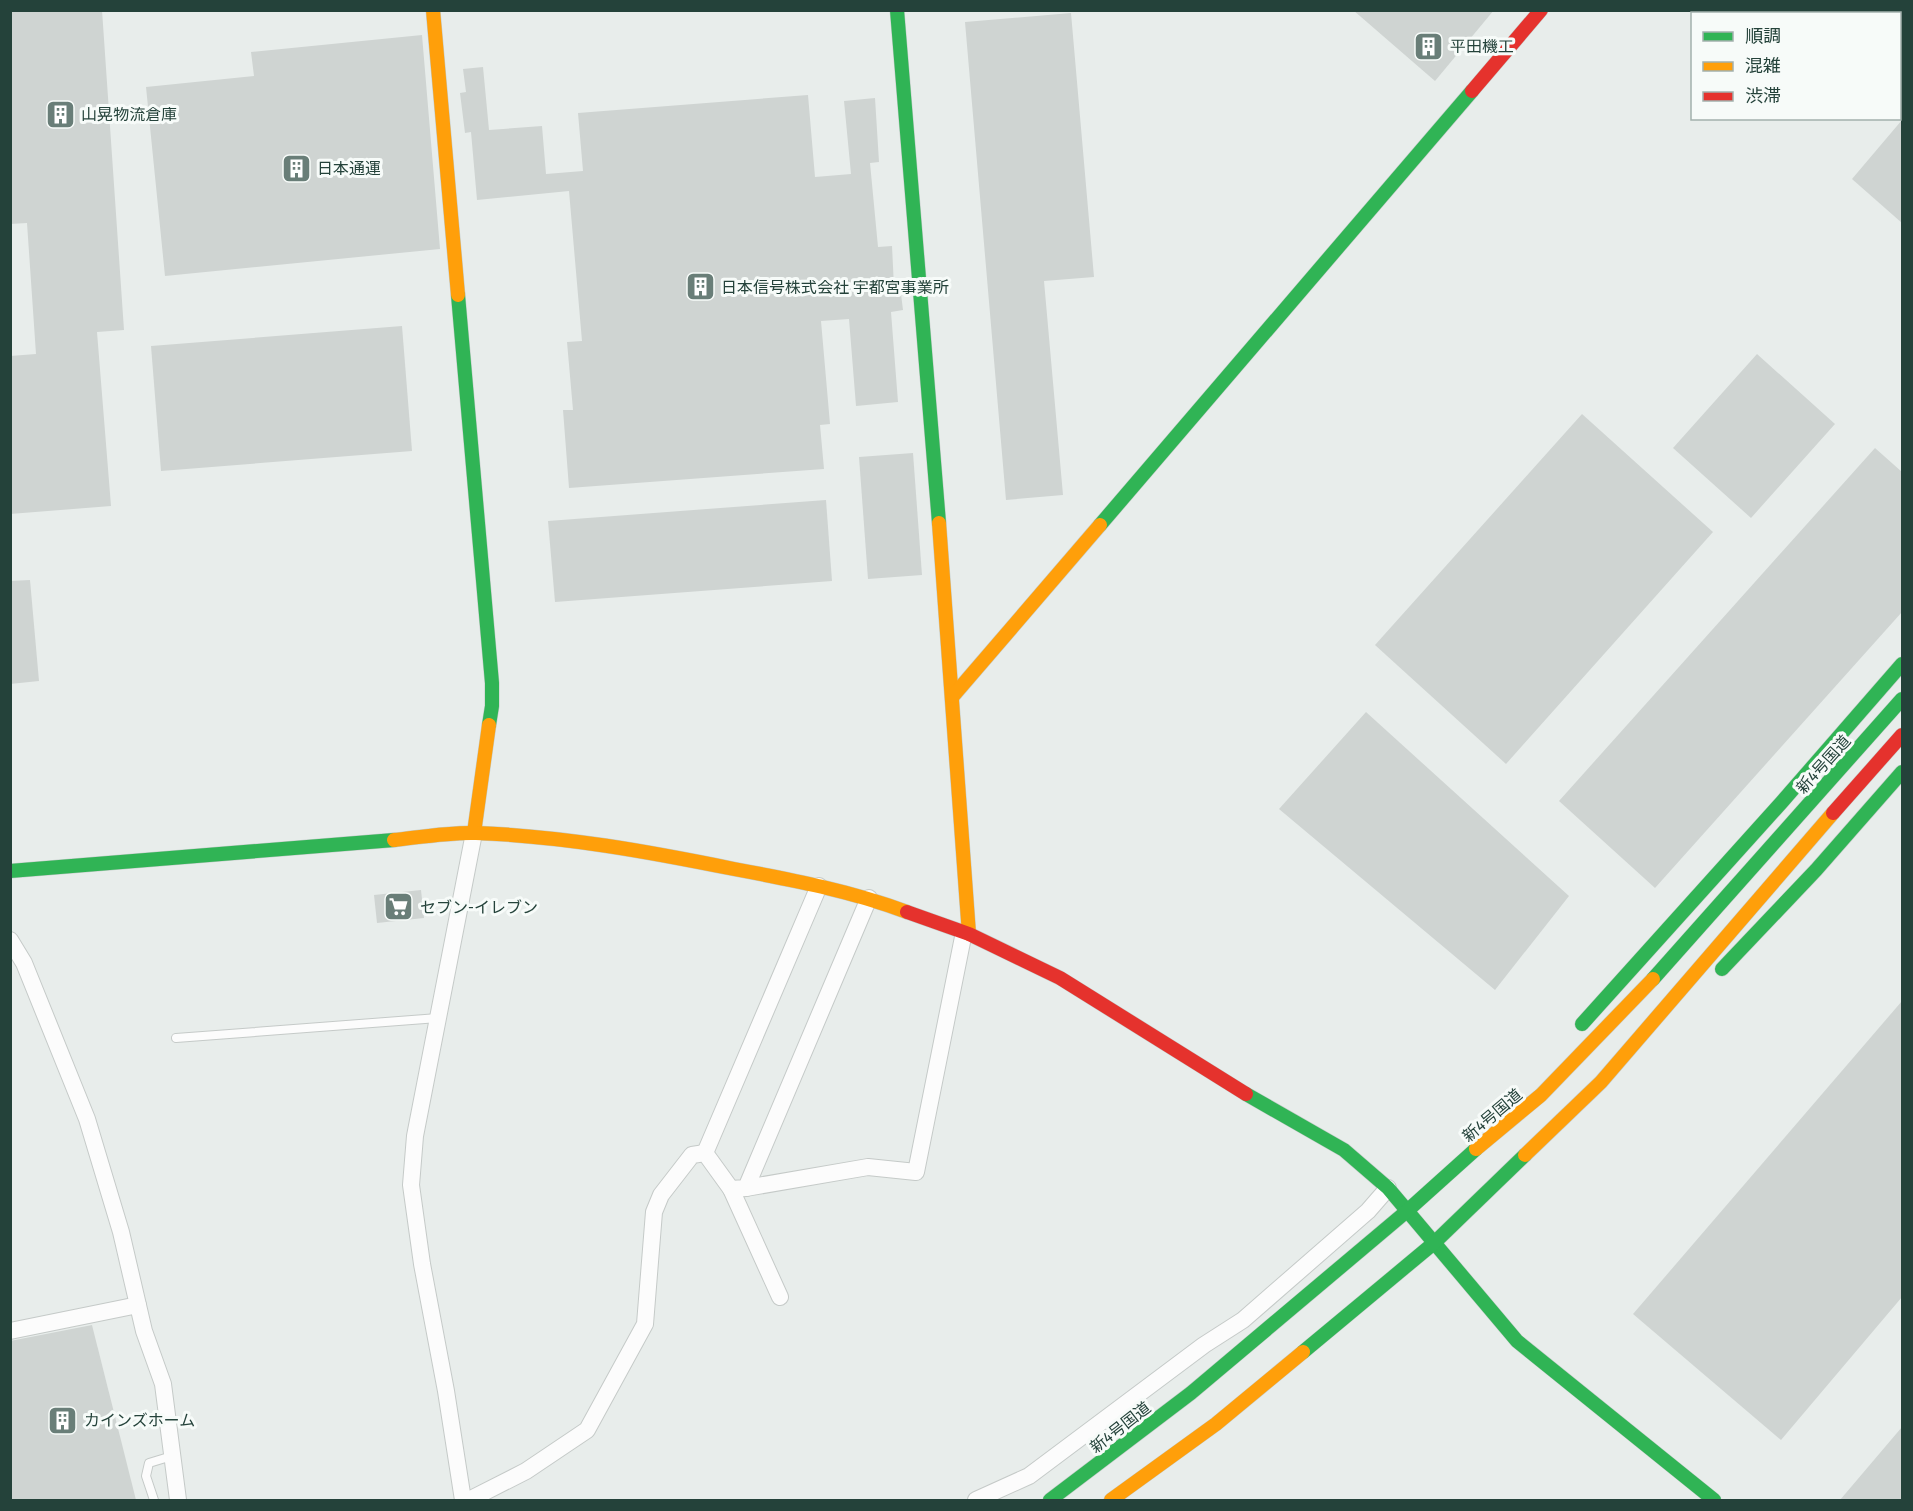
<svg xmlns="http://www.w3.org/2000/svg" width="1913" height="1511" viewBox="0 0 1913 1511" font-family="'Fira Sans Condensed','Noto Sans JP',sans-serif">
  <style>
    .building { fill: #cfd4d2 }
    .lines { fill: none; stroke-linecap: round; stroke-linejoin: round }
    .lane-casing { stroke: #c5cac8; stroke-width: 10 }
    .street-casing { stroke: #c5cac8; stroke-width: 18 }
    .fast-casing { stroke: #c3cbc8; stroke-width: 15 }
    .slow-casing { stroke: #c3cbc8; stroke-width: 15 }
    .jam-casing { stroke: #c3cbc8; stroke-width: 15 }
    .path { stroke: #c3ccca; stroke-width: 3; stroke-dasharray: 3 4.5; stroke-linecap: butt }
    .lane { stroke: #fcfcfc; stroke-width: 8 }
    .street { stroke: #fcfcfc; stroke-width: 16 }
    .fast { stroke: #30b455; stroke-width: 14 }
    .slow { stroke: #ff9f0a; stroke-width: 14 }
    .jam { stroke: #e5322d; stroke-width: 14 }
    .labels { text-anchor: middle; stroke-width: 6; stroke-linejoin: round; paint-order: stroke }
    .poi-label { font-size: 16px; fill: #24423a; stroke: #f7fbf9; text-anchor: start }
    .street-label { font-size: 16px; fill: #24423a; stroke: #f7fbf9 }
  </style>
  <rect width="100%" height="100%" fill="#e8edeb"/>
  <g class="building">
    <polygon points="10,10 102,10 124,330 97,332 111,506 10,514 10,356 36,354 27,223 10,224"/>
    <polygon points="1353,10 1494,10 1435,81"/>
    <polygon points="1071,13 1094,277 1044,281 1063,495 1006,500 965,22"/>
    <polygon points="422,35 440,249 165,276 146,87 254,76 251,52"/>
    <polygon points="483,67 489,130 542,126 546,174 583,171 578,113 808,95 815,177 851,174 844,101 875,98 879,162 870,163 878,247 892,246 894,287 900,286 903,310 891,312 898,402 856,406 849,319 821,321 830,424 820,425 824,469 569,488 563,410 573,410 567,342 582,341 569,191 477,200 471,132 465,133 460,93 466,92 463,69"/>
    <polygon points="1902,120 1902,223 1852,179"/>
    <polygon points="402,326 412,451 161,471 151,346"/>
    <polygon points="1757,354 1835,424 1751,518 1673,448"/>
    <polygon points="1582,414 1713,532 1506,764 1375,645"/>
    <polygon points="1875,448 1902,472 1902,612 1655,888 1559,801"/>
    <polygon points="913,453 922,575 868,579 859,457"/>
    <polygon points="826,500 832,581 555,602 548,521"/>
    <polygon points="30,580 39,681 10,684 10,581"/>
    <polygon points="1366,712 1569,896 1495,990 1279,809"/>
    <polygon points="421,890 424,918 377,923 374,895"/>
    <polygon points="1902,1001 1902,1297 1781,1440 1633,1314"/>
    <polygon points="92,1325 136,1500 10,1500 10,1341"/>
    <polygon points="1902,1427 1902,1500 1840,1500"/>
  </g>
  <g class="lines">
    <defs>
      <g id="lane">
        <polyline points="176,1038 438,1018"/>
        <polyline points="154,1500 146,1476 149,1463 172,1456"/>
      </g>
      <g id="street">
        <polyline points="10,940 24,963 87,1119 121,1232 144,1331 163,1384 178,1500"/>
        <polyline points="705,1153 819,886"/>
        <polyline points="746,1188 868,1167 916,1172 964,932"/>
        <polyline points="731,1189 780,1297"/>
        <polyline points="10,1331 138,1305"/>
        <polyline points="463,1500 446,1391 422,1264 411,1185 415,1136 474,833"/>
        <polyline points="469,1500 526,1471 587,1430 645,1324 654,1212 661,1195 692,1155 705,1153 731,1189 746,1188 869,898"/>
        <polyline points="976,1500 1029,1476 1204,1345 1243,1320 1368,1211 1388,1188"/>
      </g>
      <g id="fast">
        <polyline points="897,10 939,523"/>
        <polyline points="458,295 492,683 492,706 489,725"/>
        <polyline points="1100,525 1472,91"/>
        <polyline points="10,871 394,840"/>
        <polyline points="1722,969 1816,870 1902,772"/>
        <polyline points="1653,979 1902,699"/>
        <polyline points="1582,1024 1781,803 1902,664"/>
        <polyline points="1246,1094 1344,1150 1388,1188 1517,1341 1714,1500"/>
        <polyline points="1303,1352 1434,1243 1525,1155"/>
        <polyline points="1050,1500 1191,1393 1407,1211 1476,1149"/>
      </g>
      <g id="slow">
        <polyline points="433,10 458,295"/>
        <polyline points="939,523 969,934"/>
        <polyline points="953,696 1100,525"/>
        <polyline points="474,833 489,725"/>
        <path d="M 394,840 C 421,837 450,832 476,833 C 563,836 650,852 734,869 C 793,880 851,891 907,912"/>
        <polyline points="1476,1149 1541,1095 1653,979"/>
        <polyline points="1525,1155 1601,1082 1833,813"/>
        <polyline points="1111,1500 1216,1424 1303,1352"/>
      </g>
      <g id="jam">
        <polyline points="1472,91 1541,10"/>
        <polyline points="1833,813 1902,735"/>
        <polyline points="907,912 969,934 1060,978 1246,1094"/>
      </g>
    </defs>
    <use href="#lane" class="lane-casing"/>
    <use href="#street" class="street-casing"/>
    <use href="#fast" class="fast-casing"/>
    <use href="#slow" class="slow-casing"/>
    <use href="#jam" class="jam-casing"/>
    <polyline class="path" points="1900,32 1902,28"/>
    <use href="#lane" class="lane"/>
    <use href="#street" class="street"/>
    <use href="#fast" class="fast"/>
    <use href="#slow" class="slow"/>
    <use href="#jam" class="jam"/>
  </g>
  <defs>
    <symbol id="building-square" viewBox="-11 -11 22 22"><rect x="-9" y="-9" width="18" height="18" rx="4" fill="#697e78" stroke="#f7fbf9"/><path d="M-4-6H4V6H1V3H-1V6H-4ZM-2.5-4.3h1.7v1.8h-1.7ZM.8-4.3h1.7v1.8H.8ZM-2.5-1h1.7V.8h-1.7ZM.8-1h1.7V.8H.8Z" fill="#fff"/></symbol>
    <symbol id="supermarket-square" viewBox="-11 -11 22 22"><rect x="-9" y="-9" width="18" height="18" rx="4" fill="#697e78" stroke="#f7fbf9"/><path d="M-6-5.5h2.5l.6 2H6L4.5 2H-2.5L-4.4-4H-6ZM-1.5 3.2a1.3 1.3 0 1 0 .1 0ZM3 3.2a1.3 1.3 0 1 0 .1 0Z" fill="#fff"/></symbol>
  </defs>
  <g fill-rule="evenodd">
    <use href="#building-square" x="1412" y="30" width="33" height="33"/>
    <use href="#building-square" x="44" y="98" width="33" height="33"/>
    <use href="#building-square" x="280" y="152" width="33" height="33"/>
    <use href="#building-square" x="684" y="270" width="33" height="33"/>
    <use href="#supermarket-square" x="382" y="890" width="33" height="33"/>
    <use href="#building-square" x="46" y="1404" width="33" height="33"/>
  </g>
  <g class="labels">
    <g class="poi-label">
      <text x="1450" y="52">平田機工</text>
      <text x="81" y="120">山晃物流倉庫</text>
      <text x="317" y="174">日本通運</text>
      <text x="721" y="293">日本信号株式会社 宇都宮事業所</text>
      <text x="420" y="913">セブン-イレブン</text>
      <text x="84" y="1426">カインズホーム</text>
    </g>
    <g class="street-label">
      <text transform="translate(1823 764) rotate(-48)" y="6">新4号国道</text>
      <text transform="translate(1492 1115) rotate(-40)" y="6">新4号国道</text>
      <text transform="translate(1120 1427) rotate(-38)" y="6">新4号国道</text>
    </g>
  </g>
  <rect width="1913" height="1511" fill="none" stroke="#24423a" stroke-width="24"/>
  <rect x="1691" y="12" width="210" height="108" fill="#f7fbf9" stroke="#a3b1ad" stroke-width="1.5"/>
  <rect x="1703" y="32" width="30" height="9" fill="#30b455" stroke="#a3b1ad" stroke-width="1.5"/>
  <text x="1745" y="42" font-size="18" fill="#24423a">順調</text>
  <rect x="1703" y="62" width="30" height="9" fill="#ff9f0a" stroke="#a3b1ad" stroke-width="1.5"/>
  <text x="1745" y="72" font-size="18" fill="#24423a">混雑</text>
  <rect x="1703" y="92" width="30" height="9" fill="#e5322d" stroke="#a3b1ad" stroke-width="1.5"/>
  <text x="1745" y="102" font-size="18" fill="#24423a">渋滞</text>
</svg>
